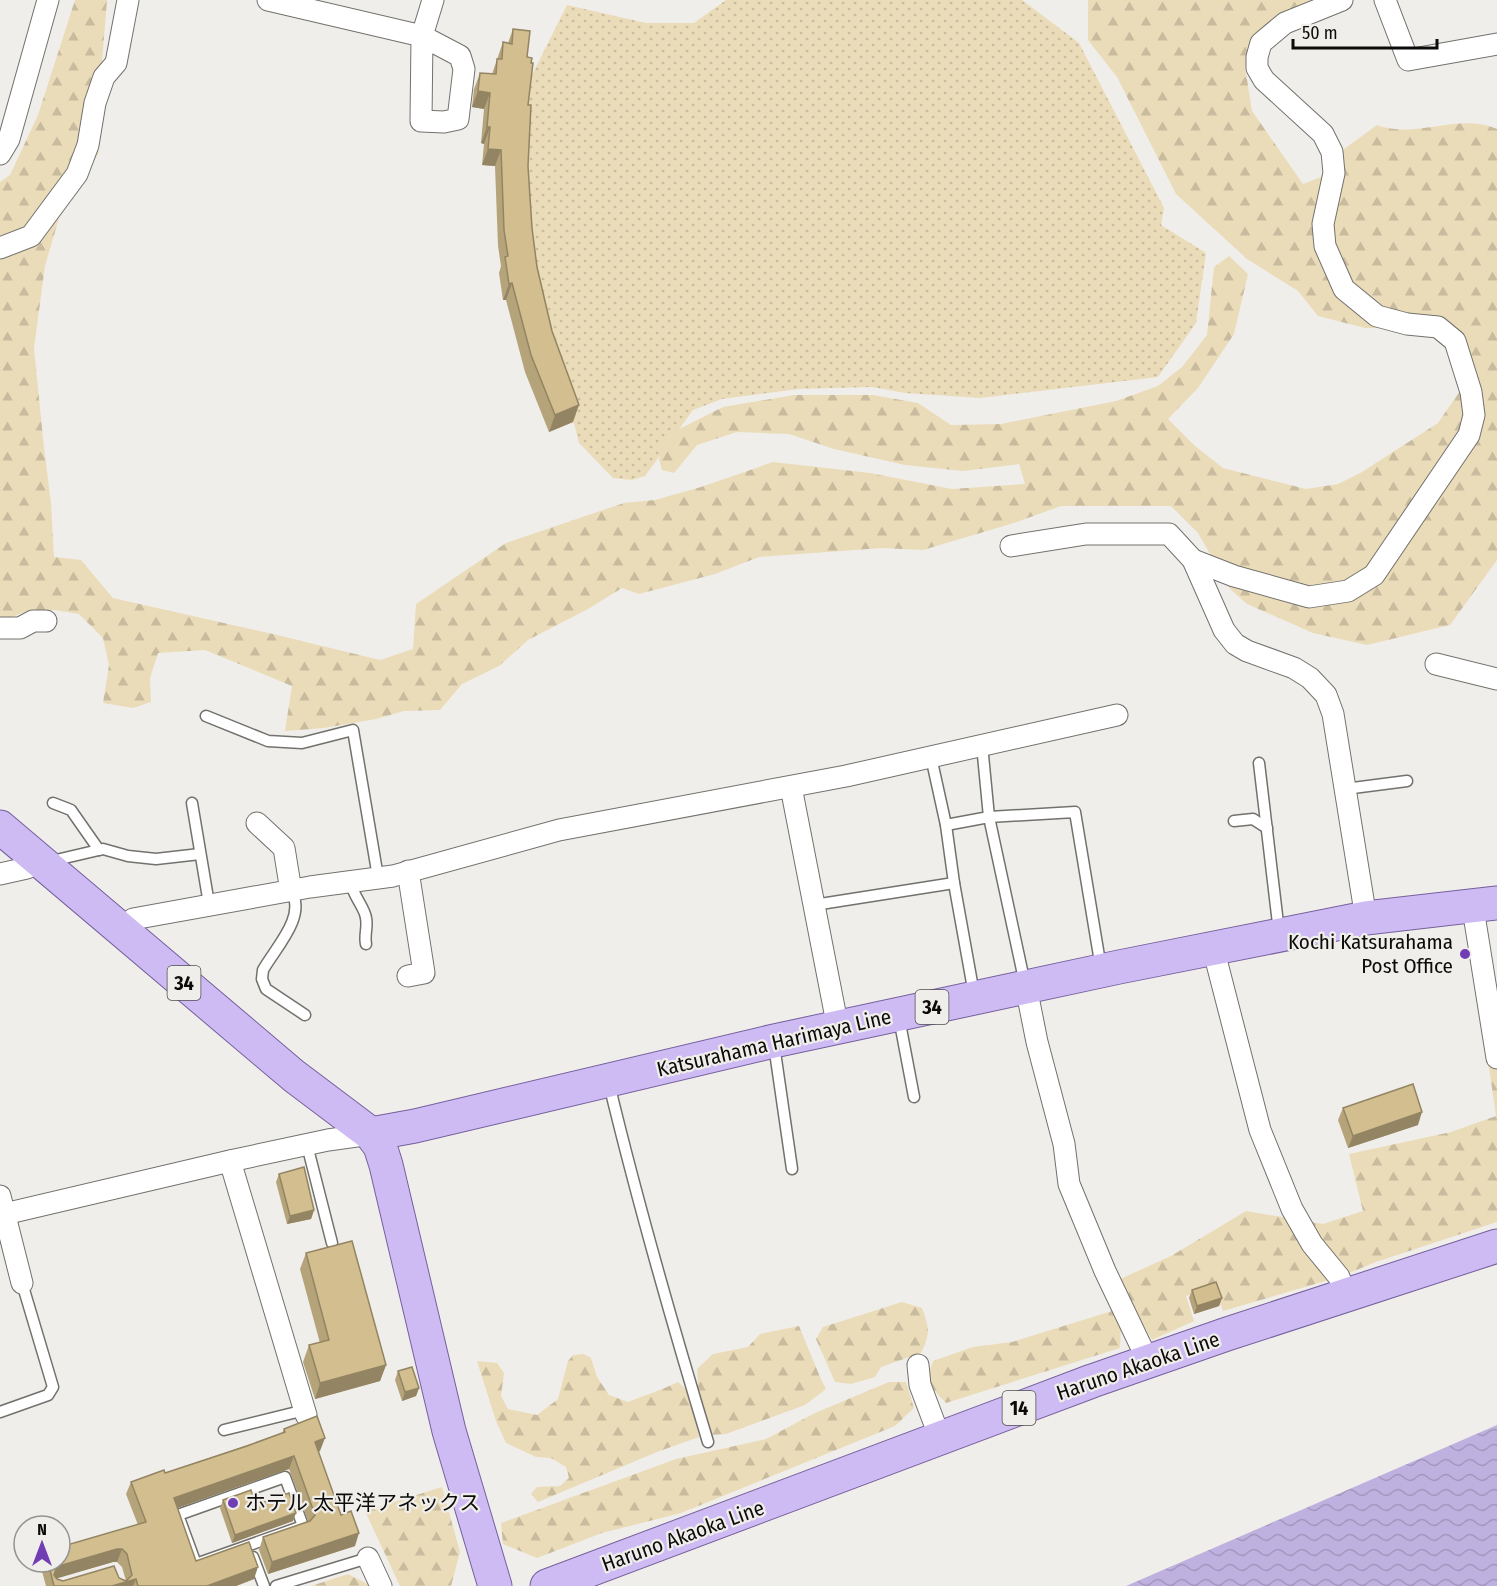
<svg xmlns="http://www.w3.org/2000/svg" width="1497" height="1586" viewBox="0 0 1497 1586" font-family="'Fira Sans Condensed','Noto Sans JP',sans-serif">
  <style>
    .green { fill: url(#green-dots) }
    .forest { fill: url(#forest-firs) }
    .water { fill: url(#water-waves) }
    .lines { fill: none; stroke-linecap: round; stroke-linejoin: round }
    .service-casing { stroke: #72716d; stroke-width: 13 }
    .minor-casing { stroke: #72716d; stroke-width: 23 }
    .primary-casing { stroke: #75609d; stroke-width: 35 }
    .service { stroke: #fff; stroke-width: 10 }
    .minor { stroke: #fff; stroke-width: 21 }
    .primary { stroke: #cebbf4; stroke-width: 33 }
    .wall { fill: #b5a37a; fill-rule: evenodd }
    .shaded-wall { fill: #938563 }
    .building { fill: #d2be8e; stroke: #938563; stroke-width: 1.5; fill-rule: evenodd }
    .poi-dot { fill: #703db4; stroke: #f0eeea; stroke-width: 2 }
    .labels { text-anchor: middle; stroke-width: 4.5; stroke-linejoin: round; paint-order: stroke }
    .shield { fill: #f0eeea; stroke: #504f4d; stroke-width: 1.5 }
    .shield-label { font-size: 20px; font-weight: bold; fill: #0c0b0a }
    .poi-label { font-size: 21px; fill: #0c0b0a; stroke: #f0eeea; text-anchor: end }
    .street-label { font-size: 21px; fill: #0c0b0a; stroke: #f0eeea }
  </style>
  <defs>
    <pattern id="green-dots" width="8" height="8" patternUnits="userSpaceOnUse" patternTransform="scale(1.5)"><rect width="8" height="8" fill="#ebdcb9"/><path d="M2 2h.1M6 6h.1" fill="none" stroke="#c8bb9e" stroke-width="1.8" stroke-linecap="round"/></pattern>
    <pattern id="forest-firs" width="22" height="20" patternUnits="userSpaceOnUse" patternTransform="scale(1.5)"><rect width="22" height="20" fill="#ebdcb9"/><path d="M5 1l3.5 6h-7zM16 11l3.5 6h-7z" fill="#c8bb9e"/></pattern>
    <pattern id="water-waves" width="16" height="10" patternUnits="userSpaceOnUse" patternTransform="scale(1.5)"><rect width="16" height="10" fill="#bfb1df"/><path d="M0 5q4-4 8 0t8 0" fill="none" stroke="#a397be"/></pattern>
  </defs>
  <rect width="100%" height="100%" fill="#f0eeea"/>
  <polygon class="green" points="726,0 1022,0 1079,43 1164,208 1161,225 1206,253 1196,323 1158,377 980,398 905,393 872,387 799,389 722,399 693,410 645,476 632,480 613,478 579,443 575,427 545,340 523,176 529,81 567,5 646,23 694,23"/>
  <g class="forest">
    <path d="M 75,0 L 107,0 L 102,62 L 85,122 L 99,152 L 86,177 L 59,218 L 45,266 L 34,348 L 44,448 L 51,503 L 54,557 L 81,560 L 113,598 L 273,634 L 380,660 L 413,649 L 416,604 L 506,543 L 624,503 L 655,500 L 701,487 L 773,462 L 870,473 L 952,489 L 1025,484 L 1019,464 L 963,471 L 905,465 L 834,449 L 789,434 L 737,432 L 697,445 L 674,473 L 662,470 L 659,459 L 663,437 L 723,407 L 794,395 L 873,395 L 918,403 L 951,425 L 1001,424 L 1116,401 L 1158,386 L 1182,367 L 1207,335 L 1214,267 L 1229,256 L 1248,274 L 1234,334 L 1198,388 L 1168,419 L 1195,446 L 1223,468 L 1306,489 L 1338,484 L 1362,472 L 1438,423 L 1468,379 L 1458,338 L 1409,328 L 1365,328 L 1318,316 L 1298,291 L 1247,259 L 1176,194 L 1117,77 L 1088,40 L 1088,0 L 1325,0 L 1267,30 L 1245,67 L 1252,111 L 1303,184 L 1321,177 L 1340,152 L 1377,125 C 1416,140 1458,112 1497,129 L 1497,560 L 1450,625 L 1367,645 L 1313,633 L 1247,604 L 1230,589 L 1198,533 L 1171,506 L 1061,506 L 1014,523 L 923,550 L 882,548 L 759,557 L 715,574 L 639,594 L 622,588 L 588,609 L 528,640 L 499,666 L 462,684 L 440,710 L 404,711 L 376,719 L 324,728 L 285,731 L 292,686 L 205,650 L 158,653 L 150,678 L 151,702 L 133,708 L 103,703 L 109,665 L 103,638 L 79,614 L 54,610 L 27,611 L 10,618 L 0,617 L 0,182 L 10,175 L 38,115 Z"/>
    <polygon points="1497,1046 1497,1222 1376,1262 1339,1277 1223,1311 1215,1287 1186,1296 1194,1321 1152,1340 1118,1280 1171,1256 1246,1211 1323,1224 1363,1211 1349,1154 1451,1132 1496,1116 1487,1053"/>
    <path d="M 902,1302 L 922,1308 C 929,1328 931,1333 921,1353 L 881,1367 L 875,1377 L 851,1384 L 835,1382 L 816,1339 L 823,1327 Z"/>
    <polygon points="1112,1311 1121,1326 1120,1348 946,1403 926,1382 933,1361 973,1347 1012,1342"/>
    <polygon points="799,1326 820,1377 826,1389 805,1405 726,1434 709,1435 699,1401 697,1369 713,1354 748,1347 760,1334"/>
    <path d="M 584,1354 L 591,1358 L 597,1377 L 609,1395 L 628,1402 C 645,1395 662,1390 678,1382 L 688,1391 L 699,1437 L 657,1452 L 538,1502 L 531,1494 L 537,1487 L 560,1486 L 569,1478 L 566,1467 L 551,1458 L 536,1457 L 506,1443 L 496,1421 L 477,1361 L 497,1363 L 504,1373 L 501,1396 L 508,1409 L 537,1415 L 558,1399 L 568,1361 L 573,1355 Z"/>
    <polygon points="889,1382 906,1382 914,1408 895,1426 681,1513 602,1533 537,1558 503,1544 501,1523 676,1459 766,1439 815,1413"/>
    <polygon points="442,1487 460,1552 451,1586 400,1586 365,1511"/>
    <polygon points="348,1574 371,1586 311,1586"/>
  </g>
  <polygon class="water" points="1497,1425 1497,1586 1126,1586"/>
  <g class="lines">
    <defs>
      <g id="service">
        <polyline points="206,716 268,741 302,743 353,730 378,877"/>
        <polyline points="982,745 989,817 1025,984"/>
        <polyline points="931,757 946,825 954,883 974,994"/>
        <polyline points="1259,763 1279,932"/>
        <polyline points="1345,789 1407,781"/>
        <polyline points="53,803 71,810 99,850"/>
        <polyline points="192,803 209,904"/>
        <polyline points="1234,821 1253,819 1267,828"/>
        <polyline points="946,825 989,817 1075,812 1101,968"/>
        <polyline points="51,866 56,860 103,849 128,856 156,859 200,854"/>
        <path d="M 350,881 C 353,896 365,908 366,918 C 368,927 364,935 366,944"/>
        <path d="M 291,891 C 307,916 276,947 263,970 L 262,979 L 266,989 L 305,1015"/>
        <polyline points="814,905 954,883"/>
        <polyline points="899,1018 914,1097"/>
        <polyline points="774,1045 792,1169"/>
        <path d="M 609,1084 C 638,1204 672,1323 708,1442"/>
        <polyline points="307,1145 332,1243"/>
        <polyline points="0,1412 48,1395 53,1387 22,1283"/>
        <polyline points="224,1430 305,1410"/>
        <polygon points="285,1477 303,1526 196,1564 178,1515"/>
        <polyline points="253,1557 264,1586"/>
        <polyline points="276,1586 368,1558"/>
      </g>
      <g id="minor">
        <polyline points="268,0 422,36 460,56 464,69 458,119 444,122 421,121 422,36 433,0"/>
        <polyline points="1385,0 1408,60 1497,44"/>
        <polyline points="0,154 9,139 48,0"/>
        <polyline points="0,248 31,236 77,174 88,145 95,103 104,77 116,63 128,0"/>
        <polyline points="1011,546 1086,534 1169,534 1193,560 1224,630 1235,644 1247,651 1294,668 1310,678 1326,695 1333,714 1366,918"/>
        <polyline points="1193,560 1234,576 1309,597 1348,591 1374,575 1469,435 1474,415 1471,392 1455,341 1438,327 1407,324 1377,316 1344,289 1325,246 1323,224 1334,173 1332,152 1323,134 1264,80 1257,68 1257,57 1261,43 1285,23 1342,0"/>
        <polyline points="0,628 20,628 33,621 46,621"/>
        <polyline points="1436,664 1497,679"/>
        <polyline points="791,787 838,1028"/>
        <polyline points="257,823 284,848 291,891"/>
        <polyline points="408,871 424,973 408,976"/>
        <polyline points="0,874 27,868 36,857"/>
        <polyline points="1471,907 1475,921 1497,1058"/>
        <polyline points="121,929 133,919 310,887 393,876 559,830 846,776 1117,715"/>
        <polyline points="1213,948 1260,1130 1292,1209 1312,1244 1339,1277 1346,1295"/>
        <polyline points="1026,987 1037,1042 1064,1144 1069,1184 1105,1271 1148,1361"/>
        <polyline points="230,1161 306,1415"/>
        <polyline points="0,1196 22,1283"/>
        <polyline points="0,1215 230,1161 328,1140 371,1134"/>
        <polyline points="918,1365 920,1385 940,1438"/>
        <polyline points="368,1558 381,1586"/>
      </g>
      <g id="primary">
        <polyline points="0,827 294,1076 371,1134 380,1146 386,1165 449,1431 495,1586"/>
        <polyline points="371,1134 415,1126 774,1041 1119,967 1366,918 1497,903"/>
        <polyline points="547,1586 1092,1381 1227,1334 1497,1246"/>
      </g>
    </defs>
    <use href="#service" class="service-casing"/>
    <use href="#minor" class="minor-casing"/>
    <use href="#primary" class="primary-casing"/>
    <use href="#service" class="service"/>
    <use href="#minor" class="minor"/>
    <use href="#primary" class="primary"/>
  </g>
  <g class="wall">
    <polygon points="513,29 527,57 528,166 532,228 537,267 573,422 549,432 525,372 506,300 503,300 499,273 501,266 498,246 495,166 482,165 484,144 481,143 484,109 472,107 474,89 480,73 492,74 503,42 508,43"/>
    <polygon points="1343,1108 1418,1125 1348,1148 1338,1120"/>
    <polygon points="279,1174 314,1210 311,1219 287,1224 276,1182"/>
    <polygon points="306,1253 386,1365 380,1381 315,1399 303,1362 309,1345 320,1343 300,1269"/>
    <polygon points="1192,1290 1222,1298 1219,1306 1194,1314 1189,1298"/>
    <polygon points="398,1371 419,1388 416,1396 402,1401 395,1380"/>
    <path d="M 284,1429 L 320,1451 L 318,1452 L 341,1515 L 355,1546 L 268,1574 L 259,1550 L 263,1537 L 308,1521 L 289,1469 L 177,1508 L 196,1561 L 254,1579 L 236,1586 L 46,1586 L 40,1564 L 40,1562 L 60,1562 L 138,1525 L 126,1494 L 131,1482 L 165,1473 L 282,1433 ZM 113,1562 L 117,1562 L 122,1567 L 126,1581 L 119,1578 L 63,1581 L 56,1578 Z"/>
    <polygon points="223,1500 256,1505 293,1521 232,1543 220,1508"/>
  </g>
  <g class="shaded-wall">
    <polygon points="478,91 490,93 484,109 472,107"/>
    <polygon points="487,127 490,127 484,144 481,143"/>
    <polygon points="488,149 501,150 495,166 482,165"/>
    <polygon points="512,283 506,300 503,300 509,284"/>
    <polygon points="579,405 573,422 549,432 555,415"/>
    <polygon points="1422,1112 1418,1125 1348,1148 1353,1136"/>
    <polygon points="314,1210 311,1219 287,1224 290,1216"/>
    <polygon points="1222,1298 1219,1306 1194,1314 1197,1306"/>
    <polygon points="386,1365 380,1381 315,1399 320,1383"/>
    <polygon points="419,1388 416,1396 402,1401 405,1392"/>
    <polygon points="325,1438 320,1451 310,1455 315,1442"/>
    <polygon points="294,1456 289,1469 169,1511 174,1498"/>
    <polygon points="296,1513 293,1521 232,1543 235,1535"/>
    <polygon points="359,1533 355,1546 268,1574 272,1562"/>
    <polygon points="117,1549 122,1549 117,1562 113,1562 55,1579 52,1578 56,1569 59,1566"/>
    <polygon points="258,1567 254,1579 236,1586 207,1586"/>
    <polygon points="136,1579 133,1586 112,1586"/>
  </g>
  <g class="building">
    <polygon points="513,29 530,31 527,57 532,58 531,63 533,63 528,105 531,105 528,166 532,228 537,267 552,331 579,405 555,415 531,355 512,283 509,284 505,257 508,256 504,230 501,150 488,149 490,127 487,127 490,93 478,91 480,73 496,74 497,59 502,59 503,42 512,44"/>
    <polygon points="1413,1084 1422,1112 1353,1136 1343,1108"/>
    <polygon points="304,1167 314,1210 290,1216 279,1174"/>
    <polygon points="352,1241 386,1365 320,1383 309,1345 329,1340 306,1253"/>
    <polygon points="1216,1282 1222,1298 1197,1306 1192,1290"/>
    <polygon points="412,1367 419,1388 405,1392 398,1371"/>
    <path d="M 317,1416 L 325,1438 L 315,1442 L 341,1515 L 351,1511 L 359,1533 L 272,1562 L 263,1537 L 310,1521 L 315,1515 L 294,1456 L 174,1498 L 196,1561 L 249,1542 L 258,1567 L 207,1586 L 138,1586 L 136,1579 L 112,1586 L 54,1586 L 48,1562 L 60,1562 L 60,1547 L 146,1522 L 131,1482 L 164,1470 L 165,1473 L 247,1446 L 285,1432 L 284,1429 ZM 117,1549 L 122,1549 L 127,1554 L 132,1575 L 126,1581 L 119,1578 L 114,1566 L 63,1581 L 57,1579 L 54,1575 L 56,1569 L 59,1566 Z"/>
    <polygon points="251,1490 256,1505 289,1493 296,1513 235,1535 223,1500"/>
  </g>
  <g class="poi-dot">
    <circle cx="1465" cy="954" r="6"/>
    <circle cx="233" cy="1503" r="6"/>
  </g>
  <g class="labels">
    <g class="shield">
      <rect x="167.5" y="966" width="33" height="34" rx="4.5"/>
      <rect x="915.5" y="990" width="33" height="34" rx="4.5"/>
      <rect x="1002.5" y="1391" width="33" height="34" rx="4.5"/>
    </g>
    <g class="shield-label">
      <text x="184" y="990">34</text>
      <text x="932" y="1014">34</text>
      <text x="1019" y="1415">14</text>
    </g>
    <g class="poi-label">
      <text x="1453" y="949">Kochi Katsurahama<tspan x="1453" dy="24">Post Office</tspan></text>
      <text x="245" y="1510" text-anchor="start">ホテル 太平洋アネックス</text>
    </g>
    <g class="street-label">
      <text transform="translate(774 1043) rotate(-13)" y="7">Katsurahama Harimaya Line</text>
      <text transform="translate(1138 1366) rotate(-19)" y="7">Haruno Akaoka Line</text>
      <text transform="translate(683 1536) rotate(-20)" y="7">Haruno Akaoka Line</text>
    </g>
  </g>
  <g transform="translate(42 1544)"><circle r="28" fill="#f0eeea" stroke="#959390" stroke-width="1.5"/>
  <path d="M0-4.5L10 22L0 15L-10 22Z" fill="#703db4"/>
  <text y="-9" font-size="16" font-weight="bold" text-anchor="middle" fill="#0c0b0a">N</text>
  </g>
  <path d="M1293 39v9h144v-9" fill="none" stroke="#0c0b0a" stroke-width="3"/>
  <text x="1302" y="39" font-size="18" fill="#0c0b0a" stroke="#f0eeea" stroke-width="4.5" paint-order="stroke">50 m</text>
</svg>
